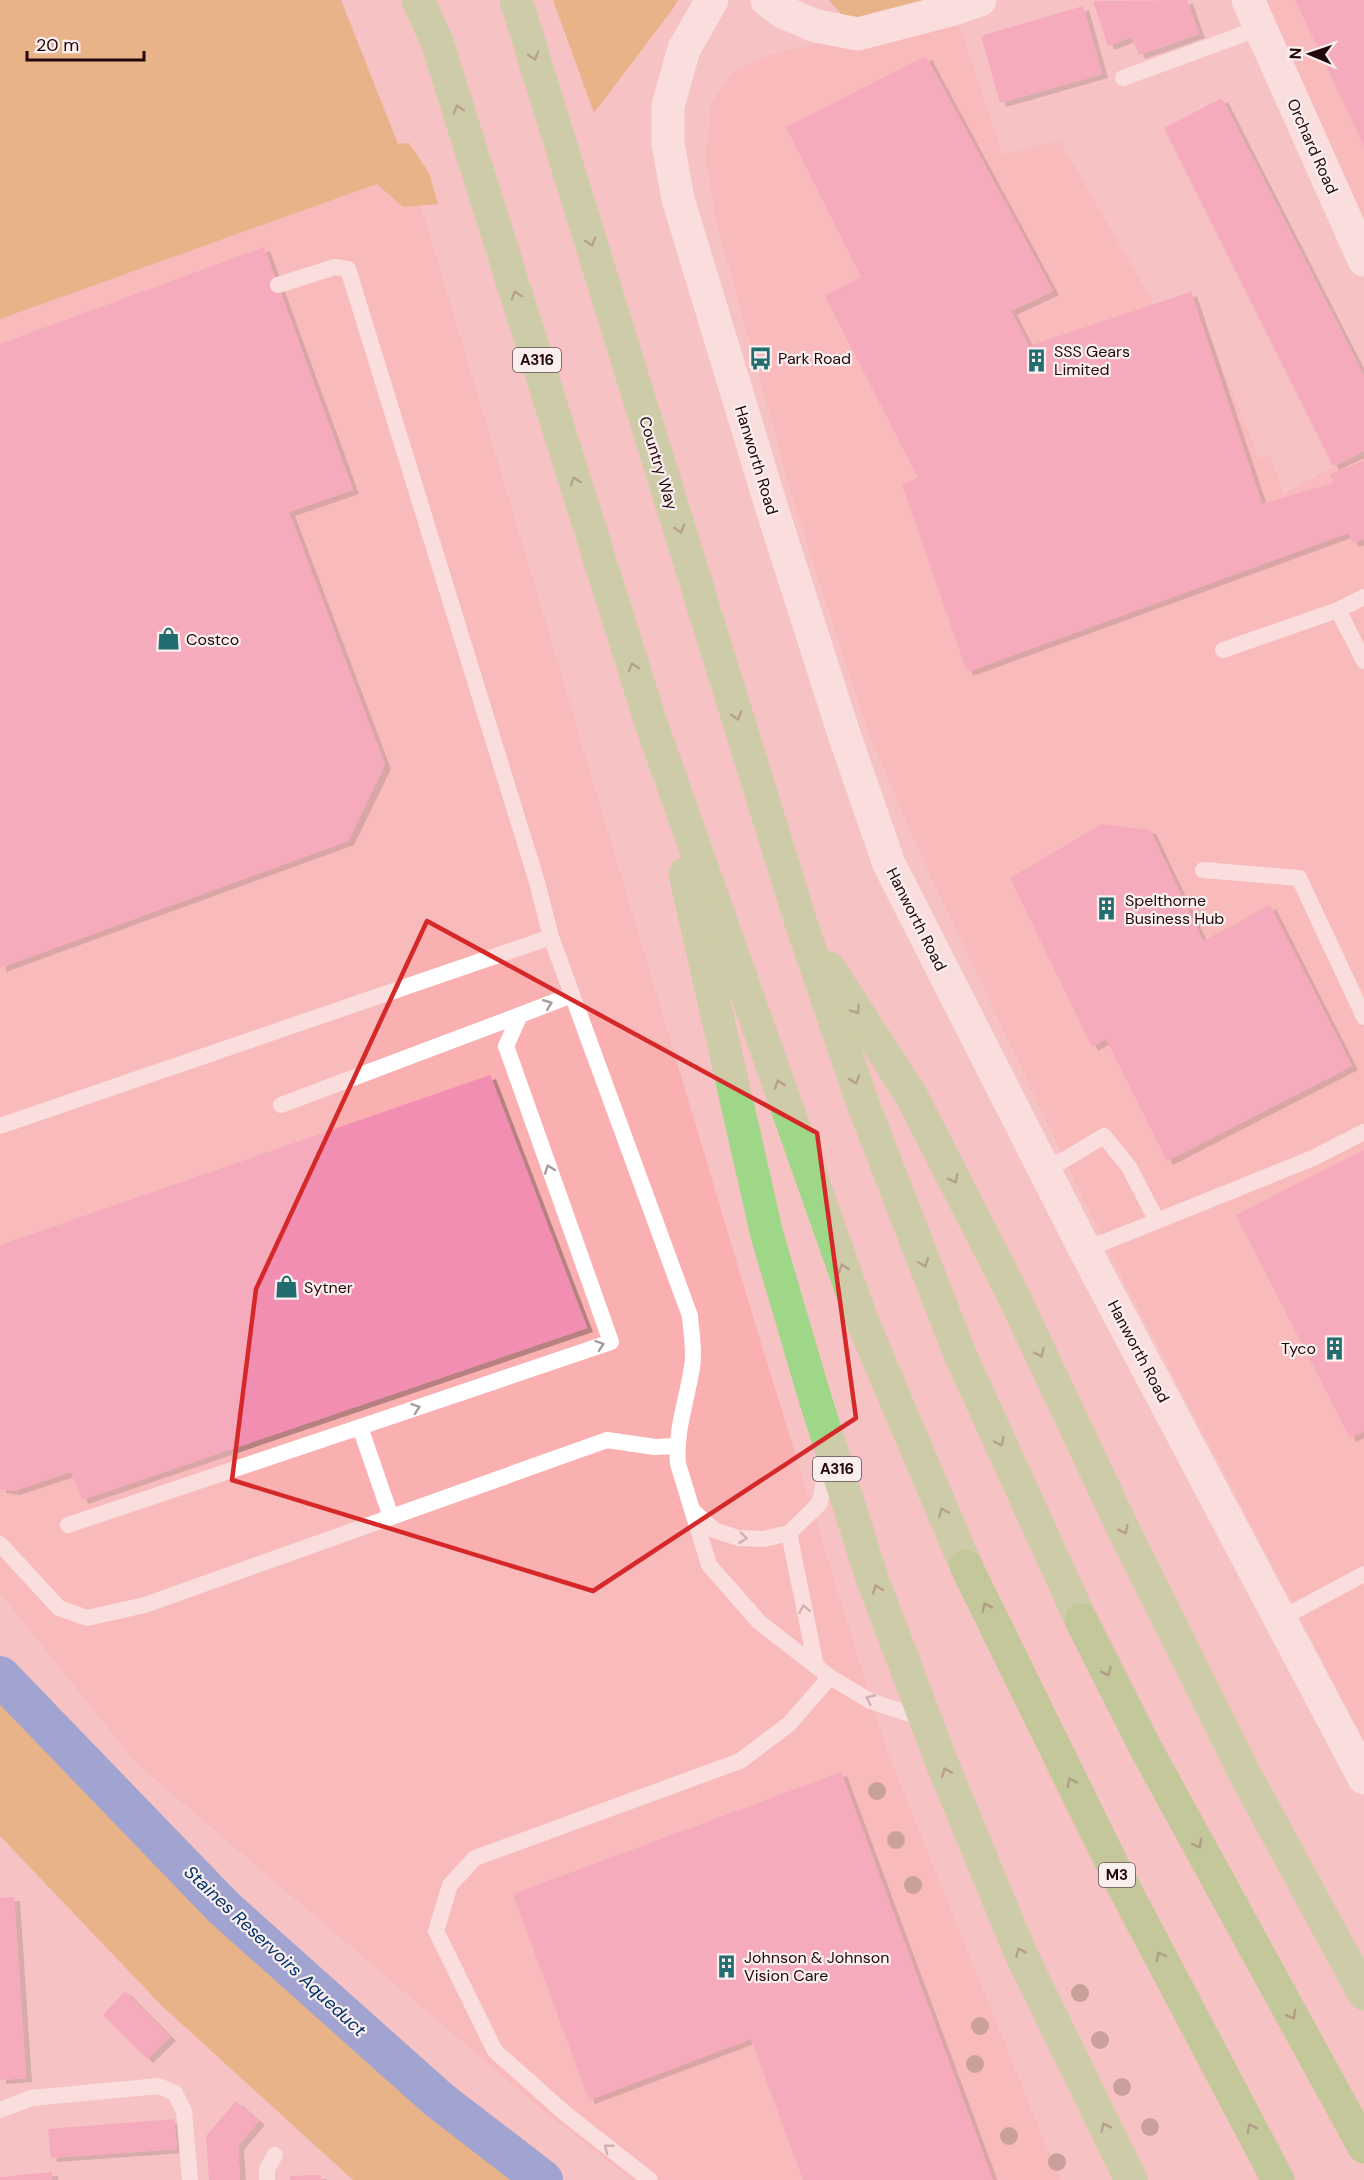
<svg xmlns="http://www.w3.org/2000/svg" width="1364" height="2180" viewBox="0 0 1364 2180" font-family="'DM Sans',sans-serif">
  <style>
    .built { fill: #fab0b1 }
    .green { fill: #d7a041 }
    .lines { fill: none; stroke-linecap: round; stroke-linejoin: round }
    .canal { stroke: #3b7fdf; stroke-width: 40 }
    .building { fill: #f38eb3; filter: url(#shadow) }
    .service { stroke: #fff; stroke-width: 16 }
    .minor { stroke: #fff; stroke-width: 33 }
    .trunk { stroke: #9ed787; stroke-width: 33 }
    .motorway { stroke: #85cd69; stroke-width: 33 }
    .tree { fill: #94756a }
    .oneway { stroke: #67794f }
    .oneway2 { stroke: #a79c9d }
    .oneway3 { stroke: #59743e }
    .marked { fill: none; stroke: #d62828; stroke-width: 4.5; stroke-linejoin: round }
    .labels { text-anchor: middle; stroke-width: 4.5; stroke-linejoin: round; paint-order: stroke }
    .shield { fill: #f9efef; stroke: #644d4f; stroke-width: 1.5 }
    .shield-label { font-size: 15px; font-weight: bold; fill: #24070a }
    .street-label { font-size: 16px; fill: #24070a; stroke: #f9efef }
    .poi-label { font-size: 16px; fill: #24070a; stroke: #f9efef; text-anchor: start }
    .water-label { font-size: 18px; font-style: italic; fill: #01316d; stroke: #f9efef }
  </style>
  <defs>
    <filter id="shadow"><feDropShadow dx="6" dy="4" stdDeviation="0" flood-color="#0004"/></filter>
  </defs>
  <rect width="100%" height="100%" fill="#f6c2c3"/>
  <g class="built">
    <polygon points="1262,0 1364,0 1364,226"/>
    <polygon points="954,9 1003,155 1060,141 1154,304 1191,292 1259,458 1270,455 1284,494 1325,471 1364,456 1364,1740 1104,1243 919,851 867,729 795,506 715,217 706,158 711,104 732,72 767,56"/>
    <polygon points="411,172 757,1330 888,1754 1060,2180 632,2180 540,2108 136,1763 0,1593 0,319"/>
  </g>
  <g class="green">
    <polygon points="0,0 341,0 398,144 409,143 429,173 438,204 403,207 377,184 0,319"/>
    <polygon points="553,0 678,0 672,10 594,113"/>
    <polygon points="829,0 964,0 858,34"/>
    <polygon points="0,1676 224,1908 439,2100 543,2180 353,2180 162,2006 0,1836"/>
  </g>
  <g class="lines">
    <polyline class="canal" points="0,1676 224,1908 439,2100 543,2180"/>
  </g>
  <g class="building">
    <polygon points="1187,0 1199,34 1139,55 1132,37 1108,46 1093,1"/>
    <polygon points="1295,0 1364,0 1364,146"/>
    <polygon points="1083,6 1102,74 1000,103 981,36"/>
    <polygon points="926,56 1053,291 1011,311 1029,346 1191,292 1262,504 1333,483 1330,474 1364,461 1364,539 1353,543 1348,533 967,672 902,484 918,478 825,296 861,277 786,127"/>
    <polygon points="1222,98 1364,376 1364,451 1333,466 1164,128"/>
    <polygon points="264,247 353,490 289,512 385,765 348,841 0,968 0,344"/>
    <polygon points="1102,824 1150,830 1203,941 1270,905 1352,1066 1167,1161 1106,1039 1092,1047 1010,878"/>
    <polygon points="490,1075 587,1328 82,1500 71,1472 14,1491 0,1489 0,1245"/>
    <polygon points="1364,1150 1364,1431 1350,1438 1236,1215"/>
    <polygon points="841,1772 993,2180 803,2180 751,2039 589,2100 513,1894"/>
    <polygon points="14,1897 26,2078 0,2080 0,1898"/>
    <polygon points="125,1991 170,2037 147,2059 103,2015"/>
    <polygon points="236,2101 259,2121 238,2146 240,2180 209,2180 206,2136"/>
    <polygon points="174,2119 177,2149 51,2158 48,2129"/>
    <polygon points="52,2172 52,2180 0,2180 0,2177"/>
    <polygon points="321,2175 321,2180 290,2180 290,2176"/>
  </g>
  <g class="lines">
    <g class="service">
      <polyline points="1123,78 1260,28"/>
      <path d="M 278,285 L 335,267 L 348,269 L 537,882 L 551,937 L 690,1316 C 691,1332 695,1351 692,1367 C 687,1400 675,1431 678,1464 L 709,1565 L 759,1622 L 830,1677 L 870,1701 L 925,1719"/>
      <polyline points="1364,597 1338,610 1364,661"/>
      <polyline points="1223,650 1338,610"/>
      <polyline points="1203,870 1299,878 1364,1017"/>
      <polyline points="281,1105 520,1015"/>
      <polyline points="0,1126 551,937"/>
      <polyline points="1044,1169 1064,1160 1104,1136 1129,1167 1157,1221"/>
      <polyline points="1085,1250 1313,1158 1364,1132"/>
      <polyline points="360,1427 611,1342 506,1046 520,1015 572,995"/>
      <polyline points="694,1512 714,1530 738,1538 764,1539 789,1533 820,1503 827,1461"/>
      <polyline points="68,1525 360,1427 391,1517"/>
      <polyline points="789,1533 816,1666"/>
      <polyline points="0,1544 59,1608 87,1618 145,1605 607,1440 655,1447 677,1446"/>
      <polyline points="1280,1619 1364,1574"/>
      <polyline points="0,2110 31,2098 159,2086 175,2093 184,2111 190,2180"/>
      <polyline points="267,2180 267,2169 275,2155"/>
      <polyline points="650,2180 567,2115 495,2051 436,1931 450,1885 475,1858 740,1761 789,1724 830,1677"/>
    </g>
    <g class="minor">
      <polyline points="712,0 684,49 668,106 668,144 678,199 773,512 844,734 889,864 1085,1250 1364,1778"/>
      <polyline points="767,0 783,12 816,26 858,34 954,9 980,0"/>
      <polyline points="1248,0 1364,260"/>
    </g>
    <g class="trunk">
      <polyline points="418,0 437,42 651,723 863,1323 966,1566"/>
      <polyline points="516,0 802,926 863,1104 959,1352 1081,1620"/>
      <polyline points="685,874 767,1235 814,1395 872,1578 942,1763 1020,1952 1131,2180"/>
      <polyline points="829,968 911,1095 1013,1295 1126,1535 1246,1776 1364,1994"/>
    </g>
    <g class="motorway">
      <polyline points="966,1566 1120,1880 1278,2180"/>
      <polyline points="1081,1620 1145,1747 1364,2147"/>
    </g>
  </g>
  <g class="tree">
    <circle cx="877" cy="1791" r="9"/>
    <circle cx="896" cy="1840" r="9"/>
    <circle cx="913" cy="1885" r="9"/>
    <circle cx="1080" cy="1993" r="9"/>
    <circle cx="980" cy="2026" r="9"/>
    <circle cx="1100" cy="2040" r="9"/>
    <circle cx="975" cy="2064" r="9"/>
    <circle cx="1122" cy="2087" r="9"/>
    <circle cx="1150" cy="2127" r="9"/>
    <circle cx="1009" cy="2136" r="9"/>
    <circle cx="1057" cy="2162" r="9"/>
  </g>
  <defs><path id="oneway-chevron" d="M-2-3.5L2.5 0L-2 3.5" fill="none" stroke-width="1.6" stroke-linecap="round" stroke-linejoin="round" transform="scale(1.5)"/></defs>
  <g class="oneway">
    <use href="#oneway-chevron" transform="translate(534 56) rotate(73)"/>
    <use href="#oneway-chevron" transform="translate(458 109) rotate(-107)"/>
    <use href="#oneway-chevron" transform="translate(591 242) rotate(73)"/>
    <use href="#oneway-chevron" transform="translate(516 295) rotate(-107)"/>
    <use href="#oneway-chevron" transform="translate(575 481) rotate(-107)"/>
    <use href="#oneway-chevron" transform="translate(680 529) rotate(73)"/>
    <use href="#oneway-chevron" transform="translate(633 667) rotate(-107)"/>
    <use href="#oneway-chevron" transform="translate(737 716) rotate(73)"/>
    <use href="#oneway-chevron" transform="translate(856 1010) rotate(57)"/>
    <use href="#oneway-chevron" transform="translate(855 1080) rotate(71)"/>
    <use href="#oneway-chevron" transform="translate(779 1084) rotate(-109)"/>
    <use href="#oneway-chevron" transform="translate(954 1179) rotate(63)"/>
    <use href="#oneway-chevron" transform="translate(924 1263) rotate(69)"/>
    <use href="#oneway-chevron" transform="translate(843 1268) rotate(-109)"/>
    <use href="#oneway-chevron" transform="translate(1040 1353) rotate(65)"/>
    <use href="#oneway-chevron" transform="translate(1000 1442) rotate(65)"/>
    <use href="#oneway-chevron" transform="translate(943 1512) rotate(-113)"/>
    <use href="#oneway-chevron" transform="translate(1124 1530) rotate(64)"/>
    <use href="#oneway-chevron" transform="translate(877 1589) rotate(-110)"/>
    <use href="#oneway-chevron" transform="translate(946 1772) rotate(-112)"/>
    <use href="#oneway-chevron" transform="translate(1020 1952) rotate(-114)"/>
    <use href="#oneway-chevron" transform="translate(1105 2127) rotate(-116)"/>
  </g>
  <g class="oneway2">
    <use href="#oneway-chevron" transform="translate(548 1004) rotate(-22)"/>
    <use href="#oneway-chevron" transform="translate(549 1169) rotate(-110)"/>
    <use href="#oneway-chevron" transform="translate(600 1345) rotate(-19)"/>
    <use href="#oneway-chevron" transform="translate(416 1408) rotate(-19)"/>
    <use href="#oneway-chevron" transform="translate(743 1538) rotate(7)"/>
    <use href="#oneway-chevron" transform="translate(804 1609) rotate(-101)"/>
    <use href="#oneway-chevron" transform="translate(870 1699) rotate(-155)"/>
    <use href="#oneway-chevron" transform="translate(608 2148) rotate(-142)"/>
  </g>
  <g class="oneway3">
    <use href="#oneway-chevron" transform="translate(986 1607) rotate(-116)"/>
    <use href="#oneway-chevron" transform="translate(1107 1672) rotate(63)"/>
    <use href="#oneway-chevron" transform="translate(1071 1782) rotate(-116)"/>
    <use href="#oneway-chevron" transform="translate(1198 1844) rotate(61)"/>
    <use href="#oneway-chevron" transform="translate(1160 1956) rotate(-118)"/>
    <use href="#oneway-chevron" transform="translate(1292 2015) rotate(61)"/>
    <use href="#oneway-chevron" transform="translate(1251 2128) rotate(-118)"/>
  </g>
  <path d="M0 0H1364V2180H0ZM 427,921 L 817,1133 L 856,1418 L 593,1591 L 232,1480 L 256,1289 Z" fill="#f6c2c3" fill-opacity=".55" fill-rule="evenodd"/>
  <path class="marked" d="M 427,921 L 817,1133 L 856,1418 L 593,1591 L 232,1480 L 256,1289 Z"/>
  <defs>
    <symbol id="bus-bare" viewBox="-9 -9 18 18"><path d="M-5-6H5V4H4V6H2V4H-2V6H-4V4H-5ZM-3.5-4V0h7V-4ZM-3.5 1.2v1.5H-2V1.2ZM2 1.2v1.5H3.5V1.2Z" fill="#216d6f" stroke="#f9efef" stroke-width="2.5" paint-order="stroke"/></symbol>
    <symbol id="building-bare" viewBox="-9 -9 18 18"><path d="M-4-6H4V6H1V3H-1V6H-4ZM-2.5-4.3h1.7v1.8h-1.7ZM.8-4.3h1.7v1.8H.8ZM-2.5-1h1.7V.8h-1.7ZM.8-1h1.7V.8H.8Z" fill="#216d6f" stroke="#f9efef" stroke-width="2.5" paint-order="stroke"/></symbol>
    <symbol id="shop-bare" viewBox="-9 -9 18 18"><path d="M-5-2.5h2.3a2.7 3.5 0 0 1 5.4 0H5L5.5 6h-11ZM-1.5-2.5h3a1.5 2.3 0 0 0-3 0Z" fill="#216d6f" stroke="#f9efef" stroke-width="2.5" paint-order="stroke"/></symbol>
  </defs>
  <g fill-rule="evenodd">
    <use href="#bus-bare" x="744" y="342" width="33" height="33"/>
    <use href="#building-bare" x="1020" y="344" width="33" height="33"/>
    <use href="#shop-bare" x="152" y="622" width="33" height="33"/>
    <use href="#building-bare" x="1090" y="892" width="33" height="33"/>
    <use href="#shop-bare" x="270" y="1270" width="33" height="33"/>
    <use href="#building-bare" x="1318" y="1332" width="33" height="33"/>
    <use href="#building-bare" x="710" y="1950" width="33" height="33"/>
  </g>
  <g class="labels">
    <g class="shield">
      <rect x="513" y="348" width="48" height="24" rx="4.5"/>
      <rect x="813" y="1457" width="48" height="24" rx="4.5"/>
      <rect x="1099" y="1863" width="36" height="24" rx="4.5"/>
    </g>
    <g class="shield-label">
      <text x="537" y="365">A316</text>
      <text x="837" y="1474">A316</text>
      <text x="1117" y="1880">M3</text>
    </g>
    <g class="street-label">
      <text transform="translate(1313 146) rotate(66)" y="6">Orchard Road</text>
      <text transform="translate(757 460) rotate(73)" y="6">Hanworth Road</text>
      <text transform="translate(659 463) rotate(73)" y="6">Country Way</text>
      <text transform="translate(917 919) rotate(63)" y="6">Hanworth Road</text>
      <text transform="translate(1139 1351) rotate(62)" y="6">Hanworth Road</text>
    </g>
    <g class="poi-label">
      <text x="1054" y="357">SSS Gears<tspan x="1054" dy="18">Limited</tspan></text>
      <text x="778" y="364">Park Road</text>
      <text x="186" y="645">Costco</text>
      <text x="1125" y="906">Spelthorne<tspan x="1125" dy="18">Business Hub</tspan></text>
      <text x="304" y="1293">Sytner</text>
      <text x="1316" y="1354" text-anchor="end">Tyco</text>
      <text x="744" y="1963">Johnson &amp; Johnson<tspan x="744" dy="18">Vision Care</tspan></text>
    </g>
    <g class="water-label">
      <text transform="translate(275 1951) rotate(43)" y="6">Staines Reservoirs Aqueduct</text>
    </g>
  </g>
  <g transform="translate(1310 54) rotate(272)" stroke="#f9efef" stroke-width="4.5" paint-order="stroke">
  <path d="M0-4.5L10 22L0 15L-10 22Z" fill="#24070a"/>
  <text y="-9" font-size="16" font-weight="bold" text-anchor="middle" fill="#24070a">N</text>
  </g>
  <path d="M27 51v9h117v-9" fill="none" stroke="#24070a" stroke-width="3"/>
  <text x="36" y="51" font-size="18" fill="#24070a" stroke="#f9efef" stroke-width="4.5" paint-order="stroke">20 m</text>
</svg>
